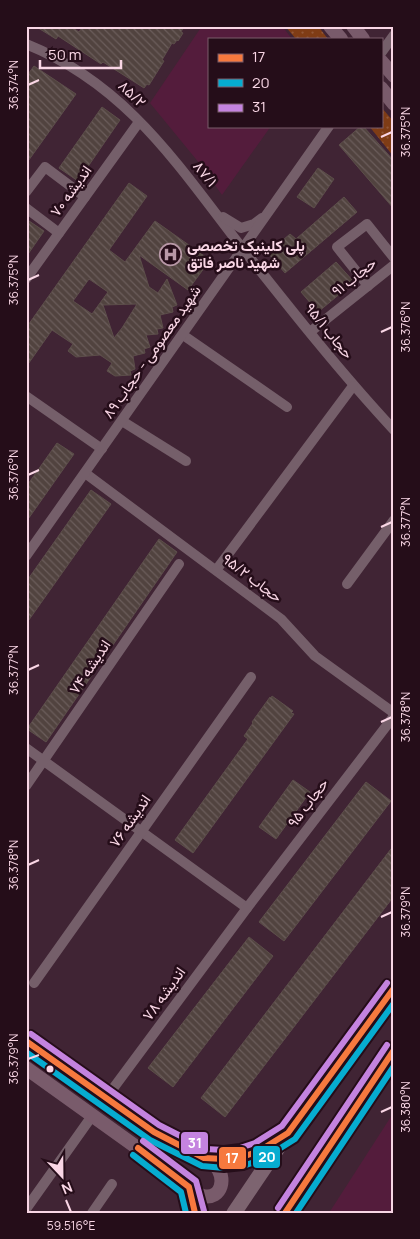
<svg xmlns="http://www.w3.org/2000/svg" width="420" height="1239" viewBox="0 0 420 1239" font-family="Manrope,Vazirmatn,sans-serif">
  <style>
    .built { fill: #541c3c }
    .grass { fill: url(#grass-dots) }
    .building { fill: url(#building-back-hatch); stroke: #5c4e4a; fill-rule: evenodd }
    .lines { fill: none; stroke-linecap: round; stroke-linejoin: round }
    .minor { stroke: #755f6a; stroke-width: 10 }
    .major { stroke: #795b6b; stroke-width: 14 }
    .highway { stroke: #7d6470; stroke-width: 15 }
    .bus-1-casing { stroke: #250d19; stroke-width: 10 }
    .bus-2-casing { stroke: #250d19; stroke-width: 10 }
    .bus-3-casing { stroke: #250d19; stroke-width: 10 }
    .bus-1 { stroke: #f6793e; stroke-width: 6 }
    .bus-2 { stroke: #06acd0; stroke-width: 6 }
    .bus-3 { stroke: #c483df; stroke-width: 6 }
    .ticks { fill: none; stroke: #f9d6e5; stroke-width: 2 }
    .bus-dot { fill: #f9d6e5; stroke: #250d19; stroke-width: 2 }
    .labels { text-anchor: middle; stroke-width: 5; stroke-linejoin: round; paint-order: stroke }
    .street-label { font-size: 15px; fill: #f9d6e5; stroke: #250d19 }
    .poi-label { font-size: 15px; font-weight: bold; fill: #f9d6e5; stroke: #250d19; text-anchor: start }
    .line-badge { stroke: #250d19; stroke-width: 2 }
    .badge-label { font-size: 14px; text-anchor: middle; font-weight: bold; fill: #fff }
    .neatline { fill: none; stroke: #f9d6e5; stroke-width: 2 }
    .ticks-label { font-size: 12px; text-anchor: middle; fill: #f9d6e5 }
  </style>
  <defs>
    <pattern id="grass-dots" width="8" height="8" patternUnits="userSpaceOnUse" patternTransform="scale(1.25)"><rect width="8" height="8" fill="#7f3c15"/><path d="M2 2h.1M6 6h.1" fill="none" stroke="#925737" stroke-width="1.8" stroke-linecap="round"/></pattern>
    <pattern id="building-back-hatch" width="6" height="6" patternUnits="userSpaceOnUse" patternTransform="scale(1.25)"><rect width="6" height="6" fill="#51433f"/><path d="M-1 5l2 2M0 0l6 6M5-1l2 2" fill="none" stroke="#6b5d5b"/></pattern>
  </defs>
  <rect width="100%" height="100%" fill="#402434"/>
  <g class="built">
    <polygon points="202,26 282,26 292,39 209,39 209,126 271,126 222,195 200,164 150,103"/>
    <polygon points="394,1112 394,1213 329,1213"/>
  </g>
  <g class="grass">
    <polygon points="285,26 318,26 328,39 296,39"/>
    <polygon points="381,107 394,122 394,157 369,126 381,126"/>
  </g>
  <g class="building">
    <polygon points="35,26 70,26 79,32 83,26 184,26 181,32 183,33 178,41 177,40 174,44 172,43 162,60 164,61 149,85 147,84 144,88 103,62 101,64 58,36 56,39"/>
    <polygon points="34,66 76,94 26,164 26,77"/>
    <polygon points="102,107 120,120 78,181 59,168"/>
    <polygon points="361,126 363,126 394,161 394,209 339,145"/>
    <polygon points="318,168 334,179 314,208 297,197"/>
    <path d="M 129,183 L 147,196 L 109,250 L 125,262 L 155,221 L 210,260 L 188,290 L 139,255 L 149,287 L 158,293 L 167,279 L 177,305 L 172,307 L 173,312 L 160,315 L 163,328 L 157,329 L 158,334 L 146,335 L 150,347 L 144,349 L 145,353 L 133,356 L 135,369 L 130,371 L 131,375 L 115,376 L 107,371 L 112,363 L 100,355 L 76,357 L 68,351 L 73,344 L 52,330 L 26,367 L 26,328 ZM 89,279 L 108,292 L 92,314 L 73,301 ZM 137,304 L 122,328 L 114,338 L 103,305 Z"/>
    <polygon points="344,197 357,212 285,273 268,253 290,234 296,239"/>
    <polygon points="26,219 44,231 26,257"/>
    <polygon points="336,262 354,282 318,312 301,292"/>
    <polygon points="57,443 74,454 26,522 26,487"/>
    <polygon points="91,490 111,504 26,624 26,582"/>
    <polygon points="159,539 177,552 46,742 27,729"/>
    <polygon points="272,696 293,711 291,713 294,714 193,853 175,840 248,739 244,736 253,723 252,722 270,697 271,698"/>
    <polygon points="293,780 310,792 276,839 259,827"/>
    <polygon points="366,782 391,801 284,941 259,922"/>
    <polygon points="394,845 394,896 225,1117 201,1098"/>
    <polygon points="249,937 273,956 173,1087 148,1068"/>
  </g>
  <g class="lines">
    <g class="minor">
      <path d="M 26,44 C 128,85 179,167 243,249 C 292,311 341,373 394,430"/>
      <polyline points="381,53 394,35"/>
      <polyline points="26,192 45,167 85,197"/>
      <polyline points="26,208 59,233"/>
      <polyline points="223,217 241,228 254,224 262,218"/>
      <polyline points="26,279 139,122"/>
      <polyline points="368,286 337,247 367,224 394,258"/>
      <polyline points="310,332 394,265"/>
      <polyline points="183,335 287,407"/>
      <polyline points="26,396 102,449"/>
      <polyline points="122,421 186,461"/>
      <polyline points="85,473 281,619 315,656 394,713"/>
      <polyline points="26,556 329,126"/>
      <polyline points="217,569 353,386"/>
      <polyline points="347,584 394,520"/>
      <polyline points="26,748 247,908"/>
      <polyline points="26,786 179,564"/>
      <polyline points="34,983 251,677"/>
      <polyline points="106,1098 247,908 394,716"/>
      <polyline points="26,1209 92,1116"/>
      <polyline points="92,1213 112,1184"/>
    </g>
    <g class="major">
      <polyline points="330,26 341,39"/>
      <polyline points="353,26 363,39"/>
      <polyline points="381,61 394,76"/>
      <polyline points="381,88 394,104"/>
      <path d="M 26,1041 L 154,1132 L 215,1165 C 227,1177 222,1200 203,1196 C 197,1195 193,1190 189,1187"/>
      <polyline points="26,1068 139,1149 189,1187 195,1213"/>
      <path d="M 204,1158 C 243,1160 256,1153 288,1133"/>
    </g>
    <g class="highway">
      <polyline points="234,1213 288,1133 394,988"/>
      <polyline points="285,1213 394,1050"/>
    </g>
    <defs>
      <g id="bus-1">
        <polyline points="26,1041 154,1132 204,1158 224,1159 242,1157 259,1151 288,1133 394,988"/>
        <polyline points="138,1148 189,1187 195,1213"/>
        <polyline points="285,1213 394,1050"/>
      </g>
      <g id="bus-2">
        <polyline points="26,1052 150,1140 202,1166 224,1168 243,1166 263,1159 295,1139 394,1003"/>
        <polyline points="133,1155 181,1192 186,1213"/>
        <polyline points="296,1213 394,1066"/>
      </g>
      <g id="bus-3">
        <polyline points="31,1034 159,1125 206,1149 224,1150 240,1148 255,1143 282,1126 387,983"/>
        <polyline points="143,1141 196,1181 204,1211"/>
        <polyline points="278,1208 387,1045"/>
      </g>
    </defs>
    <use href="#bus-1" class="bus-1-casing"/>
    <use href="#bus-2" class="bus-2-casing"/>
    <use href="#bus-3" class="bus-3-casing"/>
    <use href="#bus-1" class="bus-1"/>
    <use href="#bus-2" class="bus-2"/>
    <use href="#bus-3" class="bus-3"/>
  </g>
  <path class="ticks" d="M 28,85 L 39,80M 381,137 L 392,132M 28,280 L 39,275M 381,332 L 392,327M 28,475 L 39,470M 381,527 L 392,522M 28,670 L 39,665M 381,722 L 392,717M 28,865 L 39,860M 381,917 L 392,912M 28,1059 L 39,1055M 381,1112 L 392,1107M 66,1200 L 71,1212"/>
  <defs>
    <symbol id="hospital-ring" viewBox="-11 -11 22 22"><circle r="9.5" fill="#250d19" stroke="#b898a7" stroke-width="1.5"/><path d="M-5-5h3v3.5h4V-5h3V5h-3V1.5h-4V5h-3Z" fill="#b898a7"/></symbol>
  </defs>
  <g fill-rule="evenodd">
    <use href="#hospital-ring" x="158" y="242" width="25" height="25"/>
  </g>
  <circle class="bus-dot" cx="50" cy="1069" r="4.5"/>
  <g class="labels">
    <g class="street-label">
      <text transform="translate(132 94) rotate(43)" y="5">۸۵/۲</text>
      <text transform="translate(205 174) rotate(51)" y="5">۸۷/۱</text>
      <text transform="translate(71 191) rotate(-54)" y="5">اندیشه ۷۰</text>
      <text transform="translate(354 277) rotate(-38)" y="5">حجاب ۹۱</text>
      <text transform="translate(329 331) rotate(51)" y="5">حجاب ۹۵/۱</text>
      <text transform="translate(152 352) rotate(-55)" y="5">شهید معصومی - حجاب ۸۹</text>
      <text transform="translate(252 578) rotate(37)" y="5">حجاب ۹۵/۲</text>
      <text transform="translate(90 667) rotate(-56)" y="5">اندیشه ۷۴</text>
      <text transform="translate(308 803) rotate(-53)" y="5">حجاب ۹۵</text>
      <text transform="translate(130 821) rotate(-55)" y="5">اندیشه ۷۶</text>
      <text transform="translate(164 994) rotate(-54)" y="5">اندیشه ۷۸</text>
    </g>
    <g class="poi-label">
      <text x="187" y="251">پلی کلینیک تخصصی<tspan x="187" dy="17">شهید ناصر فاتق</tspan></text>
    </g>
  </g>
  <g class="line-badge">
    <rect x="180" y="1131" width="29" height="24" rx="5" fill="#c483df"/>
    <rect x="252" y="1145" width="29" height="24" rx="5" fill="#06acd0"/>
    <rect x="218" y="1146" width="29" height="24" rx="5" fill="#f6793e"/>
  </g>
  <g class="badge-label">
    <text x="195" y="1148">31</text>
    <text x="267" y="1162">20</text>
    <text x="232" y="1163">17</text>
  </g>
  <rect width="420" height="1239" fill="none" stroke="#250d19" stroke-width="55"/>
  <rect x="208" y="38" width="175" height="90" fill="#250d19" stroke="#7a5d6b"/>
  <rect x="218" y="54" width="25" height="8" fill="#f6793e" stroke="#7a5d6b"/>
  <text x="252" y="62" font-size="15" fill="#f9d6e5">17</text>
  <rect x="218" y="79" width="25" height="8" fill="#06acd0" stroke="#7a5d6b"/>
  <text x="252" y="88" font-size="15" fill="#f9d6e5">20</text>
  <rect x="218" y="104" width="25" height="8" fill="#c483df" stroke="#7a5d6b"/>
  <text x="252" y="112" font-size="15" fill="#f9d6e5">31</text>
  <g transform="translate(62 1176) rotate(158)" stroke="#250d19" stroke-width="4" paint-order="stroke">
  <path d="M0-4L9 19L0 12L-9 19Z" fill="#f9d6e5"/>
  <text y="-8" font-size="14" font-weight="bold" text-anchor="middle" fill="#f9d6e5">N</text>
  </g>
  <path d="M40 60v8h81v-8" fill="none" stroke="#f9d6e5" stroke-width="2.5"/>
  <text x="48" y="60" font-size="15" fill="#f9d6e5" stroke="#250d19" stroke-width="4" paint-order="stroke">50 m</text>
  <rect x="28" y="28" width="364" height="1184" class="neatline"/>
  <g class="ticks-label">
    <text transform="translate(14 85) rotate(-90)" y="4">36.374°N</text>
    <text transform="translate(406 132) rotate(-90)" y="4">36.375°N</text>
    <text transform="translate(14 280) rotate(-90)" y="4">36.375°N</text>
    <text transform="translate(406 327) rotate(-90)" y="4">36.376°N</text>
    <text transform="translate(14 475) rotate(-90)" y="4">36.376°N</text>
    <text transform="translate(406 522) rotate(-90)" y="4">36.377°N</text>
    <text transform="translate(14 670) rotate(-90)" y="4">36.377°N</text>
    <text transform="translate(406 717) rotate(-90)" y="4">36.378°N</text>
    <text transform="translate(14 865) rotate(-90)" y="4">36.378°N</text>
    <text transform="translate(406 912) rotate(-90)" y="4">36.379°N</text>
    <text transform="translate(14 1059) rotate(-90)" y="4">36.379°N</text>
    <text transform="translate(406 1107) rotate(-90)" y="4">36.380°N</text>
    <text x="71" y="1230">59.516°E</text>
  </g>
</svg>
